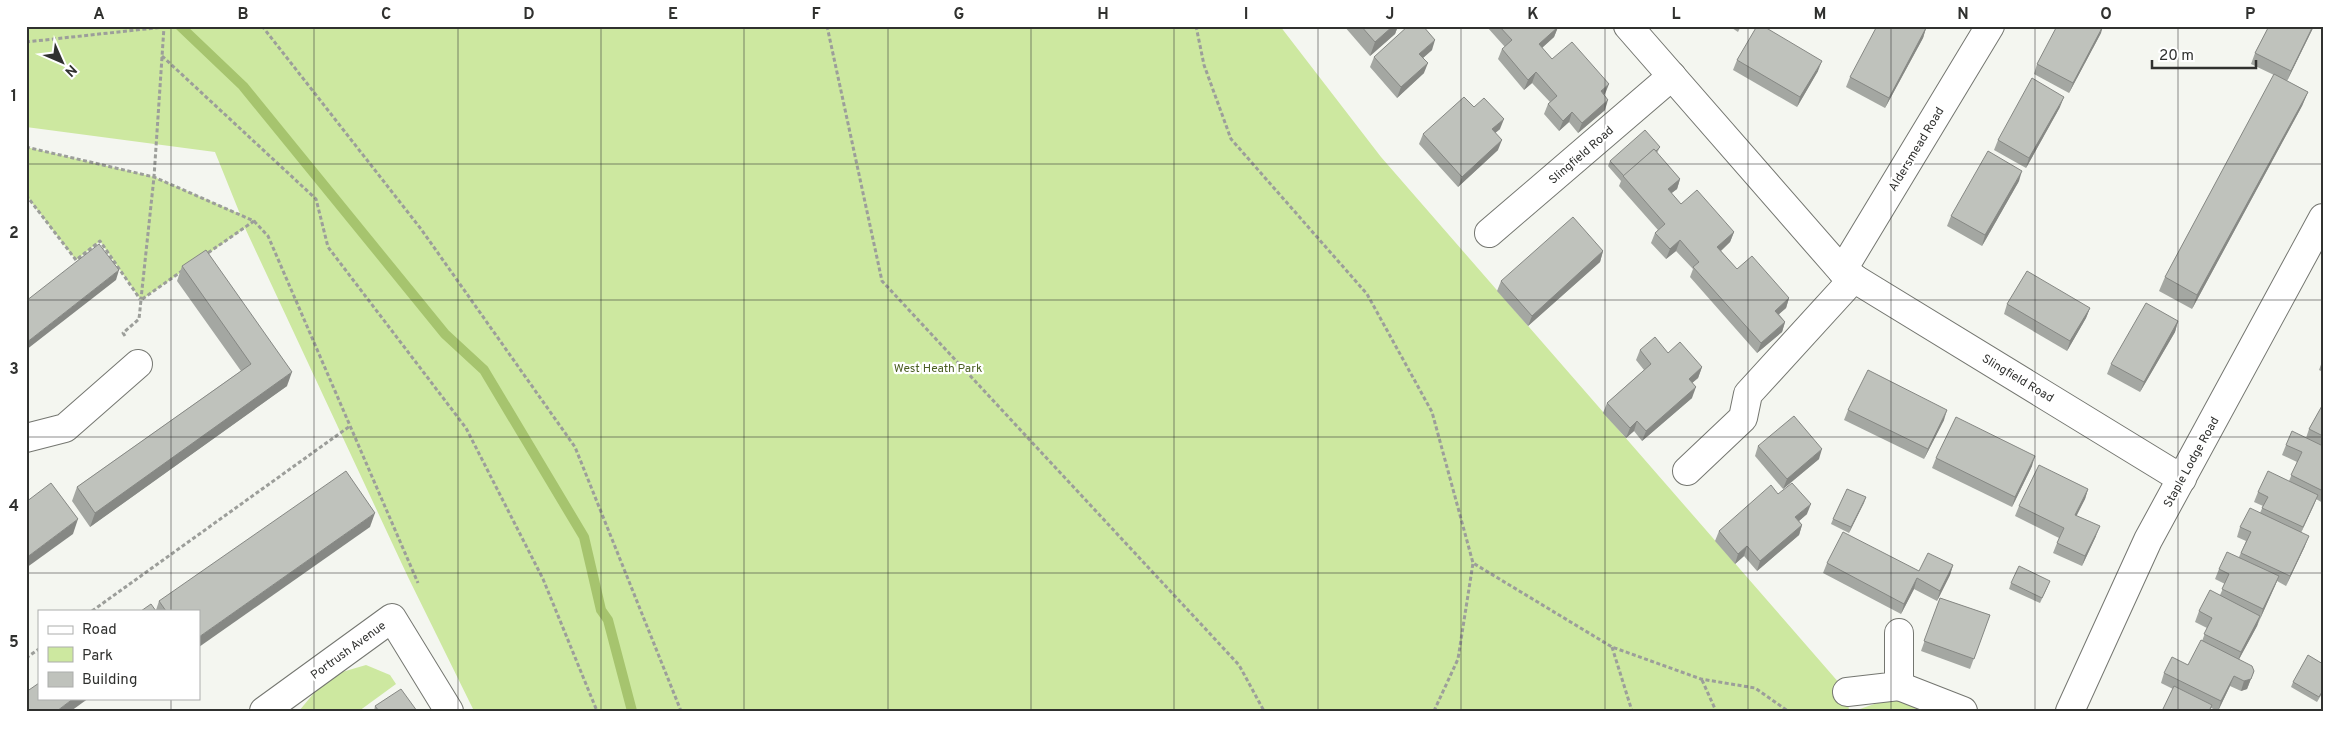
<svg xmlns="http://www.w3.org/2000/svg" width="2349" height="737" viewBox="0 0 2349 737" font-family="Overpass,sans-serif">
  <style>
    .green { fill: #cde8a0 }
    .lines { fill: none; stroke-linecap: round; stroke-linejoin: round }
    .stream { stroke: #a6c46e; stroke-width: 10 }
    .minor-casing { stroke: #747670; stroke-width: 30 }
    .path { stroke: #9c9e9a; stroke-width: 3; stroke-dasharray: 4 2.5; stroke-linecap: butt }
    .minor { stroke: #fff; stroke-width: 28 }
    .wall { fill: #a4a7a2 }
    .shaded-wall { fill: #868884 }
    .building { fill: #bfc2bc; stroke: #868884 }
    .grid { fill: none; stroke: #30312f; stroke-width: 1; stroke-opacity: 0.55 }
    .labels { text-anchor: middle; stroke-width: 4.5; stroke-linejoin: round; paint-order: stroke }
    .street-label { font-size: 12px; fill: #30312f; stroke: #fff }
    .park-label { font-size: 12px; fill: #4b5f23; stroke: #fff }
    .neatline { fill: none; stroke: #30312f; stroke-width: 2 }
    .grid-label { font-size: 16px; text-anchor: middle; font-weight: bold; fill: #30312f }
  </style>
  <rect width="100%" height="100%" fill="#f4f6f0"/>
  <g class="green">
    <polygon points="26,26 1280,26 1381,157 1847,692 1849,711 474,711 408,577 245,228 141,300 100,241 76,260 26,195 26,147 154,177 240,214 215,152 26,127"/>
    <polygon points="366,665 390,675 396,684 359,711 299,711 323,682 342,672"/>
    <polygon points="1895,697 1927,711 1854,711"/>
  </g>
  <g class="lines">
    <polyline class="stream" points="180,26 243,86 445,334 484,370 584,537 601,610 608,620 632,711"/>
    <defs>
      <g id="minor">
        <polyline points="1628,26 1842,271 2182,479"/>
        <polyline points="1489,233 1672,76"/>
        <polyline points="1842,271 1990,26"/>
        <polyline points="26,438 65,428 138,364"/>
        <polyline points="1687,471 1743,418 1748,394 1854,278"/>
        <polyline points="1899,686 1963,711"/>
        <polyline points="1847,692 1899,686 1899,633"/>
        <polyline points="264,711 392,618 449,711"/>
        <polyline points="2070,711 2148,540 2323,218"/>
      </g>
    </defs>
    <use href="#minor" class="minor-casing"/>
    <g class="path">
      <polyline points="262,26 421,229 575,447 681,711"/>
      <polyline points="827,26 882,281 1239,665 1264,711"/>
      <polyline points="1196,26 1204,65 1231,139 1367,294 1432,412 1473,563 1612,647 1701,679 1755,688 1788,711"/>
      <polyline points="26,42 164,27 154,177 141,299"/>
      <polyline points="162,56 316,199 328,247 466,428 543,579 597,711"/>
      <polyline points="26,147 154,177 254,221 205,255"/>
      <polyline points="26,195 76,260 100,241 140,299"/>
      <polyline points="254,221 268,236 418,583"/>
      <polyline points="125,336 123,333 139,319 141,300 182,271"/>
      <polyline points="92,611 350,426"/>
      <polyline points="1612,647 1632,711"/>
      <polyline points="26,658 39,649"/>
      <polyline points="1702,680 1716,711"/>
      <polyline points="1434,711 1458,659 1473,563"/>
    </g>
    <use href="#minor" class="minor"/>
  </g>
  <g class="wall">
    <polygon points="1344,26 1398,26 1395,34 1370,56"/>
    <polygon points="1488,26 1557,26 1558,27 1554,37 1542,48 1552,59 1605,94 1604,95 1605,110 1578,133 1569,122 1559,131 1544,114 1548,104 1550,102 1532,83 1524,90 1498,59 1502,49 1505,47 1487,27"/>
    <polygon points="1729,26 1741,26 1738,32"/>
    <polygon points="2269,26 2314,26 2287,81 2308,92 2302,106 2192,309 2159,291 2165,277 2274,75 2251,64 2255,53"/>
    <polygon points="1926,28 1923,38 1885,108 1846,87 1850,77"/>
    <polygon points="2101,33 2069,93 2034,74 2037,64"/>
    <polygon points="1432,50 1423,58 1424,73 1397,98 1370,67 1374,57"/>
    <polygon points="1737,60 1818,71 1797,107 1733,70"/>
    <polygon points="1474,107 1500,129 1495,133 1498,150 1458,187 1419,144 1423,134"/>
    <polygon points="2060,107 2026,168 1994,150 1998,140"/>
    <polygon points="1660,147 1657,153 1680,179 1677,189 1671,193 1681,204 1734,232 1730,242 1721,251 1737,269 1789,298 1786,308 1779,314 1785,322 1782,332 1757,353 1690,277 1693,269 1676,251 1666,259 1651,243 1655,233 1658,230 1619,186 1621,181 1608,166 1610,161"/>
    <polygon points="2019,181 1982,246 1947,226 1951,216"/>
    <polygon points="1603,251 1600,262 1528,326 1497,291 1501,281"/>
    <polygon points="182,266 287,386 90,527 72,501 77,487 241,371 177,281"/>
    <polygon points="2007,304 2090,308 2086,318 2067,351 2004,314"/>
    <polygon points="2178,321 2175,332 2140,392 2107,374 2111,364"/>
    <polygon points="1640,350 1668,353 1702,367 1698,378 1692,383 1692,398 1642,441 1634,431 1626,438 1603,413 1607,403 1644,370 1636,360"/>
    <polygon points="2323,359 2323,372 2319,370"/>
    <polygon points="2323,404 2323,503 2316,499 2301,532 2305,546 2286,586 2277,581 2257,626 2239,659 2254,671 2247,689 2241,691 2230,686 2218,711 2211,708 2210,711 2162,711 2173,689 2161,683 2164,673 2188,665 2202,641 2207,628 2195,622 2199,611 2220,595 2225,584 2215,579 2219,569 2239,557 2246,541 2237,537 2240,527 2260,513 2263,506 2254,502 2258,492 2289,481 2297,462 2282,455 2286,445 2306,438 2309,429"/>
    <polygon points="1848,410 1944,420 1924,459 1844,420"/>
    <polygon points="1758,446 1819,459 1783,489 1755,456"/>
    <polygon points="1936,458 2032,466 2012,507 1932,468"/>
    <polygon points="2088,489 2085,499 2076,515 2096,536 2082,566 2053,553 2059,538 2015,516 2019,506"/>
    <polygon points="1778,494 1807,514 1799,521 1802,525 1799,535 1757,571 1744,556 1735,564 1715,541 1719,531"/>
    <polygon points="1866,497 1849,533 1831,524 1833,519"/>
    <polygon points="370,527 199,611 141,611 156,610 159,601"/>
    <polygon points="1827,563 1919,571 1953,565 1950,575 1937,601 1914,589 1901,614 1823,573"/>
    <polygon points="2011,583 2048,586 2040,603 2009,589"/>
    <polygon points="1940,598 1990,615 1970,669 1921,651"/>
    <polygon points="2323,664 2323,692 2317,702 2291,687 2293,682"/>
    <polygon points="375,706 417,711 374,711"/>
  </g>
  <g class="shaded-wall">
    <polygon points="1393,26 1398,26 1395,34 1370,56 1375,42"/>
    <polygon points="2103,26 2101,33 2069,93 2073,83"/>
    <polygon points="2313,26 2314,26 2287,81 2291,71"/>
    <polygon points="1558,27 1554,37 1535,54 1539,44"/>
    <polygon points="1926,28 1923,38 1885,108 1889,98"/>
    <polygon points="1435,40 1432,50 1416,64 1419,54"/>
    <polygon points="1822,61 1818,71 1797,107 1800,97"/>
    <polygon points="1428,63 1424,73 1397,98 1401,87"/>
    <polygon points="1536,72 1532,83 1524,90 1528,80"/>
    <polygon points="1609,84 1605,94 1597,102 1601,91"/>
    <polygon points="2308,92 2302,106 2192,309 2197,295"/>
    <polygon points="2064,97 2060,107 2026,168 2029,158"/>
    <polygon points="1608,100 1605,110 1578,133 1582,123"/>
    <polygon points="1572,112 1569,122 1559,131 1563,121"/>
    <polygon points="1504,119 1500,129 1488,139 1492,129"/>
    <polygon points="1502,140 1498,150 1458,187 1462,177"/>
    <polygon points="2022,171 2019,181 1982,246 1985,235"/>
    <polygon points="1680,179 1677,189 1664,199 1668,189"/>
    <polygon points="1734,232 1730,242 1714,257 1717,247"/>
    <polygon points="1680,240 1676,251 1666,259 1670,249"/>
    <polygon points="1603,251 1600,262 1528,326 1532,316"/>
    <polygon points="119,270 116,280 26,350 26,343"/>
    <polygon points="1789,298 1786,308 1771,321 1775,311"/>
    <polygon points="2090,308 2086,318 2067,351 2070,341"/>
    <polygon points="2178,321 2175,332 2140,392 2144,382"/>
    <polygon points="1785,322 1782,332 1757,353 1761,343"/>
    <polygon points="1702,367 1698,378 1685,389 1689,379"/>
    <polygon points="292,372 287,386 90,527 95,513"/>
    <polygon points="1696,387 1692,398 1642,441 1646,431"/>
    <polygon points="1947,410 1944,420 1924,459 1928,449"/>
    <polygon points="1637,421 1634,431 1626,438 1630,428"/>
    <polygon points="1822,449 1819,459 1783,489 1787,479"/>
    <polygon points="2035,456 2032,466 2012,507 2015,497"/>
    <polygon points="2088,489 2085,499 2072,525 2075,515"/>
    <polygon points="2318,495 2314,505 2299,537 2303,527"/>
    <polygon points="1866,497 1864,503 1849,533 1851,527"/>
    <polygon points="1811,504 1807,514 1792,527 1795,517"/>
    <polygon points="375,513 370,527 199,647 199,637"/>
    <polygon points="78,519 73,534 26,568 26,558"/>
    <polygon points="1802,525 1799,535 1757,571 1760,561"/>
    <polygon points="2100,526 2096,536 2082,566 2085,556"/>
    <polygon points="2309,536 2305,546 2286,586 2290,576"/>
    <polygon points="1747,546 1744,556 1735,564 1738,554"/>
    <polygon points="1953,565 1950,575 1937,601 1940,591"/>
    <polygon points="2279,576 2275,586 2260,619 2263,609"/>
    <polygon points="1917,578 1914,589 1901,614 1904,604"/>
    <polygon points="2260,616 2257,626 2237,663 2241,652"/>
    <polygon points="2254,671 2247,689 2241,691 2244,681"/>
    <polygon points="2234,676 2230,686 2218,711 2221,701"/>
    <polygon points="74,698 89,698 71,711 57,711"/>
  </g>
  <g class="building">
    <polygon points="1361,26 1393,26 1375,42"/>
    <polygon points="1408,26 1423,26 1435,40 1419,54 1428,63 1401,87 1374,57"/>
    <polygon points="1499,26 1557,26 1558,27 1539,44 1552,59 1572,42 1609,84 1601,91 1608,100 1582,123 1572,112 1563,121 1548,104 1557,96 1536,72 1528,80 1502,49 1512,40"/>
    <polygon points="1757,26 1763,26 1822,61 1800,97 1737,60"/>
    <polygon points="1877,26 1924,26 1926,28 1889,98 1850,77"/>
    <polygon points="2057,26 2103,26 2073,83 2037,64"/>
    <polygon points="2269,26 2313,26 2291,71 2255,53"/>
    <polygon points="2274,74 2308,92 2197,295 2165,277"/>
    <polygon points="2032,78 2064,97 2029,158 1998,140"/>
    <polygon points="1464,97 1474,107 1484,98 1504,119 1492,129 1502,140 1462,177 1423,134"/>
    <polygon points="1645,130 1660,147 1656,151 1654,149 1624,176 1610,161"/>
    <polygon points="1654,149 1680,179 1668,189 1681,204 1697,190 1734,232 1717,247 1737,269 1752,256 1789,298 1775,311 1785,322 1761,343 1693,267 1699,262 1680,240 1670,249 1655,233 1665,224 1623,176"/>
    <polygon points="1988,151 2022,171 1985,235 1951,216"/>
    <polygon points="1573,217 1603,251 1532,316 1501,281"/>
    <polygon points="99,244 119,270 26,343 26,301"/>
    <polygon points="206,250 292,372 95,513 77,487 251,364 182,266"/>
    <polygon points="2027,271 2090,308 2070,341 2007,304"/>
    <polygon points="2146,303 2178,321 2144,382 2111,364"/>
    <polygon points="1655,337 1668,353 1680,342 1702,367 1689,379 1696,387 1646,431 1637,421 1630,428 1607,403 1651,364 1640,350"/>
    <polygon points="1868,370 1947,410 1928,449 1848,410"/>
    <polygon points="2323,404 2323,436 2309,429"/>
    <polygon points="1794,416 1822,449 1787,479 1758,446"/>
    <polygon points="1956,417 2035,456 2015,497 1936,458"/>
    <polygon points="2292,431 2323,446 2323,491 2291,475 2302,452 2286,445"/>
    <polygon points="2039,465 2088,489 2075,515 2100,526 2085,556 2057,543 2064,528 2019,506"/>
    <polygon points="346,471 375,513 199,637 199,611 166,611 159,601"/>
    <polygon points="2268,471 2318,495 2303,527 2262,508 2268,497 2258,492"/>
    <polygon points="51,483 78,519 26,558 26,502"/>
    <polygon points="1792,483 1811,504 1795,517 1802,525 1760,561 1747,546 1738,554 1719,531 1771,485 1778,494"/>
    <polygon points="1847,489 1866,497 1851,527 1833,519"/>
    <polygon points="2250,508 2309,536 2290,576 2241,553 2251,532 2240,527"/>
    <polygon points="1843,532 1919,571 1928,553 1953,565 1940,591 1917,578 1904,604 1827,563"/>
    <polygon points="2227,552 2279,576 2263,609 2222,589 2229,574 2219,569"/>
    <polygon points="2019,566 2050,581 2042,598 2011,583"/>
    <polygon points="2210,590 2260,616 2241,652 2204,634 2212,618 2199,611"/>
    <polygon points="1940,598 1990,615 1974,659 1924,641"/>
    <polygon points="151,604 156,611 141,611"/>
    <polygon points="2201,640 2252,666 2254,671 2251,679 2244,681 2234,676 2221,701 2164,673 2172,657 2188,665"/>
    <polygon points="2308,655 2323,664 2323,690 2319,697 2293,682"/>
    <polygon points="39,683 39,698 74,698 57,711 26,711 26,692"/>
    <polygon points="2174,686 2212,705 2209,711 2162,711"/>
    <polygon points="401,689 417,711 379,711 375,706"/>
  </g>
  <path class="grid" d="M 171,26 L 171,611M 314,26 L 314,711M 458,26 L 458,711M 601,26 L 601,711M 744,26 L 744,711M 888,26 L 888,711M 1031,26 L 1031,711M 1174,26 L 1174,711M 1318,26 L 1318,711M 1461,26 L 1461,711M 1605,26 L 1605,711M 1748,26 L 1748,711M 1891,26 L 1891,711M 2035,26 L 2035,711M 2178,26 L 2178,711M 26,164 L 2323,164M 26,300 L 2323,300M 26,437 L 2323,437M 26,573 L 2323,573M 171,698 L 171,711"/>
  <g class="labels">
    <g class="street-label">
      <text transform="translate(1916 149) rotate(-59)" y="4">Aldersmead Road</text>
      <text transform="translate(1581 155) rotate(-41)" y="4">Slingfield Road</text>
      <text transform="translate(2018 378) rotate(31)" y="4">Slingfield Road</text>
      <text transform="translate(2191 462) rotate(-61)" y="4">Staple Lodge Road</text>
      <text transform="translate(348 650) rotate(-36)" y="4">Portrush Avenue</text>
    </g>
    <g class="park-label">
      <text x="938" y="372">West Heath Park</text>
    </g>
  </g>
  <rect width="2349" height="737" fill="none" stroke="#ffffff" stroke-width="55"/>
  <rect x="38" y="610" width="162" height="90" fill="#ffffff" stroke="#acadac"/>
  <rect x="48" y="626" width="25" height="8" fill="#ffffff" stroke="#acadac"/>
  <text x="82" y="634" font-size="15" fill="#30312f">Road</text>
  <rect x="48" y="647" width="25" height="15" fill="#cde8a0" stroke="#acadac"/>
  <text x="82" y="660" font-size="15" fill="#30312f">Park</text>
  <rect x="48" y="672" width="25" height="15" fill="#bfc2bc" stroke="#acadac"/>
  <text x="82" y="684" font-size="15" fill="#30312f">Building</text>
  <g transform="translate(62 62) rotate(135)" stroke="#ffffff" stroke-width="4" paint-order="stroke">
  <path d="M0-4L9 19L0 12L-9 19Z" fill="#30312f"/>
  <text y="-8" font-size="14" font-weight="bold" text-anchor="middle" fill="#30312f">N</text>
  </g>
  <path d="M2152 60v8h104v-8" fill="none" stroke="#30312f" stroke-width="2.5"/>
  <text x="2159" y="60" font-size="15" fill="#30312f" stroke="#ffffff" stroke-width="4" paint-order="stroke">20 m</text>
  <rect x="28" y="28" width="2294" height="682" class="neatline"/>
  <g class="grid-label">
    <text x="99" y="19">A</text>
    <text x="243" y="19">B</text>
    <text x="386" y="19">C</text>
    <text x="529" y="19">D</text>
    <text x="673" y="19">E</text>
    <text x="816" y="19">F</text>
    <text x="959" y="19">G</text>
    <text x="1103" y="19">H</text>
    <text x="1246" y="19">I</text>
    <text x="1390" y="19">J</text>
    <text x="1533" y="19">K</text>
    <text x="1676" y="19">L</text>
    <text x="1820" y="19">M</text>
    <text x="1963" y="19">N</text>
    <text x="2106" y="19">O</text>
    <text x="2250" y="19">P</text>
    <text x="14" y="101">1</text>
    <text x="14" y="238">2</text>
    <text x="14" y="374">3</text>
    <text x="14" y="511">4</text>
    <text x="14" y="647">5</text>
  </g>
</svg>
